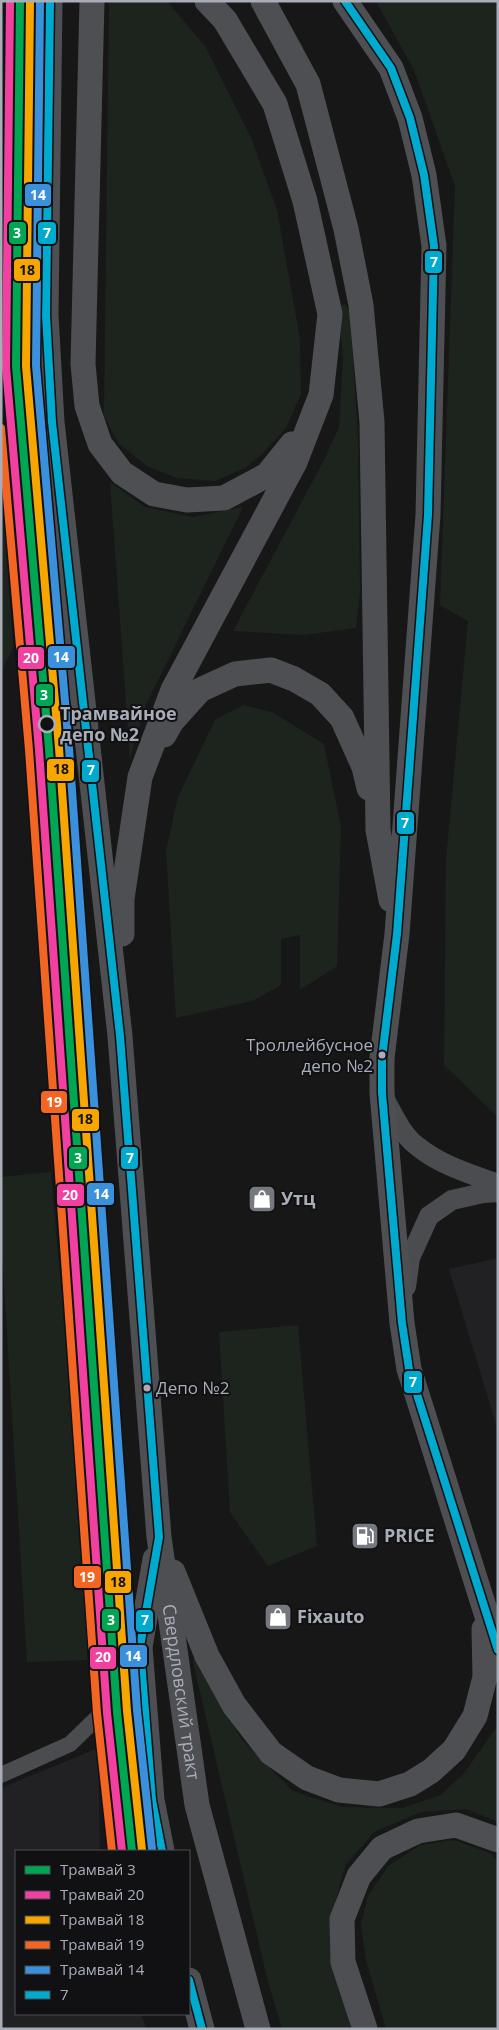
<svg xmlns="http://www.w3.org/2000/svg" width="499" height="2030" viewBox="0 0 499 2030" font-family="'Open Sans',sans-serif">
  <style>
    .built { fill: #212123 }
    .green { fill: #1d241e }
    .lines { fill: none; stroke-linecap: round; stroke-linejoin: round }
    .minor { stroke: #4b4c50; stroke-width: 16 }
    .tertiary { stroke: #4b4c50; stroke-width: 20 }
    .primary { stroke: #4d4f52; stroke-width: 25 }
    .bus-1-casing { stroke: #111113; stroke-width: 11 }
    .bus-1 { stroke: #00a9ce; stroke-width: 8 }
    .tram-1-casing { stroke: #111113; stroke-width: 11 }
    .tram-2-casing { stroke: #111113; stroke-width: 11 }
    .tram-3-casing { stroke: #111113; stroke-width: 11 }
    .tram-4-casing { stroke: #111113; stroke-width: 11 }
    .tram-5-casing { stroke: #111113; stroke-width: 11 }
    .tram-1 { stroke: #00a651; stroke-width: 8 }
    .tram-2 { stroke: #f240a1; stroke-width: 8 }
    .tram-3 { stroke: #f7a600; stroke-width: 8 }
    .tram-4 { stroke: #f26522; stroke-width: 8 }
    .tram-5 { stroke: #3a90db; stroke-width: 8 }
    .stop-dot { fill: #111113; stroke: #a8adb8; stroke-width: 2.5 }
    .bus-dot { fill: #a8adb8; stroke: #111113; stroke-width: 2 }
    .labels { text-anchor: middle; stroke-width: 4; stroke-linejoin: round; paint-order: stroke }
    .bus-label { font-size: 17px; fill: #a8adb8; stroke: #111113; text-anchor: end }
    .stop-label { font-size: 18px; font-weight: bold; fill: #a8adb8; stroke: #111113; text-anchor: start }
    .poi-label { font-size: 18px; font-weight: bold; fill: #a8adb8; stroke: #111113; text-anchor: start }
    .street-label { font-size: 18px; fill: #a8adb8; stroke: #111113 }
    .line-badge { stroke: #111113; stroke-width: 2 }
    .badge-label { font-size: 14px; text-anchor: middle; font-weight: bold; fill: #fff }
    .pale-badge-label { font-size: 14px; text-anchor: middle; font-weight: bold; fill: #111 }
  </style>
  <rect width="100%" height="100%" fill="#171717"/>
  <g class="built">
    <polygon points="498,1258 498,1431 449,1269"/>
    <polygon points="98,1748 100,1851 16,1851 16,2014 141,2014 146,2029 1,2029 1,1788"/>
  </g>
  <g class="green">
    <polygon points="109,1 167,1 205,46 252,140 277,210 300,339 301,394 286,428 263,453 245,468 215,481 176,478 147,466 119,444 104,416"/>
    <polygon points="376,1 498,1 498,1117 444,1065 446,859 468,621 440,605 455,186 414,70"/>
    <polygon points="345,304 350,312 358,438 360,592 356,628 303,635 233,631 325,458 339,427 343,358 339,314 341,305"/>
    <polygon points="1,466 13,648 1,673"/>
    <polygon points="110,482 145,507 193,517 243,507 145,707 130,759"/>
    <polygon points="243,705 272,712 324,744 341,827 337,966 300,990 300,935 281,939 281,985 252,1001 176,1018 166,850 178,797 215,720"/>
    <polygon points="51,1172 93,1660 27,1662 1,1235 1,1177"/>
    <polygon points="298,1325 317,1546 268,1566 230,1512 219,1332"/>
    <polygon points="195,1651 241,1739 293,1791 342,1807 402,1808 441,1795 465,1772 498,1725 498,1822 466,1809 421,1812 374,1832 345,1866 332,1913 359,2029 282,2029 268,1982 193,1662"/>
    <polygon points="454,1840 490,1853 498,1861 498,2029 386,2029 366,1960 361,1924 368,1896 388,1866 420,1845"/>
  </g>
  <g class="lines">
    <polyline class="minor" points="1,1775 70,1744 103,1712 146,1710"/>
    <g class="tertiary">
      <path d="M 384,1098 C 393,1114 402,1135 417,1146 C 440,1165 470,1174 498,1184"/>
      <polyline points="406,1287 410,1258 429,1216 452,1200 483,1193 498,1192"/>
    </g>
    <g class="primary">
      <path id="s1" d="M 50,1 L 46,315 L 52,422 L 120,1036 L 159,1537 L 197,1805 L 258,2029"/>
      <polyline points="92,1 83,364 87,406 100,444 122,473 154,494 187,500 224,498 267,475 292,444"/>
      <polyline points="263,1 308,84 346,229 361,305 372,422 378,830 391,900"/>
      <polyline points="345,1 391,68 410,118 424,175 434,246 428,515 397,934 382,1058 382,1093 402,1323 409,1369 498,1651"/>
      <polyline points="164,735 172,721 200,690 235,674 271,670 294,679 320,694 342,718 364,767 369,788"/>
      <polyline points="122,934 122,899 140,777 173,690 295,462 321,395 330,314 305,201 275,104 225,20 207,1"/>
      <polyline points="155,1559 140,1647 152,1800 162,1851"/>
      <polyline points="173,1572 207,1656 234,1705 271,1753 307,1778 339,1790 379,1794 410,1784 431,1771 454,1750 475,1716 485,1677 484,1629"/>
      <polyline points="189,1980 202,2029"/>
      <polyline points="365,2029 343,1962 342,1919 359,1876 382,1848 418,1831 456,1825 498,1840"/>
    </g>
    <defs>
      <g id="bus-1">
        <polyline points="50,1 46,315 52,422 120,1036 159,1537 140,1647 152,1800 162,1851"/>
        <polyline points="345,1 391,68 410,118 424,175 434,246 428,515 397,934 382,1058 382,1093 402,1323 409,1369 498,1650"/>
        <polyline points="189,1980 202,2029"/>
      </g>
    </defs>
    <use href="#bus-1" class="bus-1-casing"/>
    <use href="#bus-1" class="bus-1"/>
    <defs>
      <polyline id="tram-1" points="20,1 16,366 49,749 117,1712 132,1851"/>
      <polyline id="tram-2" points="10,1 6,367 39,750 107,1713 122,1851"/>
      <polyline id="tram-3" points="30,1 26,366 59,748 127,1711 142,1850"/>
      <polyline id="tram-4" points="1,428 29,750 97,1713 112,1851"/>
      <polyline id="tram-5" points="40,1 36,365 69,748 137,1710 152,1849"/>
    </defs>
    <use href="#tram-1" class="tram-1-casing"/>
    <use href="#tram-2" class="tram-2-casing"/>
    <use href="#tram-3" class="tram-3-casing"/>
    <use href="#tram-4" class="tram-4-casing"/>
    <use href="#tram-5" class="tram-5-casing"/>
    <use href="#tram-1" class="tram-1"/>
    <use href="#tram-2" class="tram-2"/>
    <use href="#tram-3" class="tram-3"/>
    <use href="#tram-4" class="tram-4"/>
    <use href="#tram-5" class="tram-5"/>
  </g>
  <defs>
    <symbol id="shop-square" viewBox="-11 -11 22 22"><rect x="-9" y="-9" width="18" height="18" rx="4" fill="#757880" stroke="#111113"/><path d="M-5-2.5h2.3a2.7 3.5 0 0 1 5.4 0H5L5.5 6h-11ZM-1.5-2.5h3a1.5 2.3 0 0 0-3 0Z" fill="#fff"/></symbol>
    <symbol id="fuel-square" viewBox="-11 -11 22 22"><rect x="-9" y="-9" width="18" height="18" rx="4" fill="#757880" stroke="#111113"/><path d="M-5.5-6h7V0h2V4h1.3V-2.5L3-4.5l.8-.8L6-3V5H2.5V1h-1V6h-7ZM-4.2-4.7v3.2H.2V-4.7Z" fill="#fff"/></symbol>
  </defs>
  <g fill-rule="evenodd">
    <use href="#shop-square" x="246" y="1183" width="32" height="32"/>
    <use href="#fuel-square" x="349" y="1520" width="32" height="32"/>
    <use href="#shop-square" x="262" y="1601" width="32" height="32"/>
  </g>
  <circle class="stop-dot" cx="47" cy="724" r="8"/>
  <g class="bus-dot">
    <circle cx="382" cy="1055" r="4.5"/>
    <circle cx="147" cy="1388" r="4.5"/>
  </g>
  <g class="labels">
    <g class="bus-label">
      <text x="373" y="1051">Троллейбусное<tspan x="373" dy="21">депо №2</tspan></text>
      <text x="156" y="1394" text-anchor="start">Депо №2</text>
    </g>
    <g class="stop-label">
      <text x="60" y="720">Трамвайное<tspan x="60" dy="21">депо №2</tspan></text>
    </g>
    <g class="poi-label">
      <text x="281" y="1205">Утц</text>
      <text x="384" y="1542">PRICE</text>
      <text x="297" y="1623">Fixauto</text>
    </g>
    <g class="street-label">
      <text dy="6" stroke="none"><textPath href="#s1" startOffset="1698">Свердловский тракт</textPath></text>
    </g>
  </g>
  <g class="line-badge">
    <rect x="24" y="183" width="28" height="24" rx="5" fill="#3a90db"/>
    <rect x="8" y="221" width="19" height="24" rx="5" fill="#00a651"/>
    <rect x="37" y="221" width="20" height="24" rx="5" fill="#00a9ce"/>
    <rect x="424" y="250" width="19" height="24" rx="5" fill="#00a9ce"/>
    <rect x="13" y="258" width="28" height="24" rx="5" fill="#f7a600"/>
    <rect x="47" y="645" width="29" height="24" rx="5" fill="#3a90db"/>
    <rect x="17" y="646" width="28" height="24" rx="5" fill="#f240a1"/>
    <rect x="35" y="683" width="19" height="24" rx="5" fill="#00a651"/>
    <rect x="46" y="758" width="29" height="24" rx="5" fill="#f7a600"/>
    <rect x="81" y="759" width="19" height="24" rx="5" fill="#00a9ce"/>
    <rect x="396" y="811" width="19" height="24" rx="5" fill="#00a9ce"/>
    <rect x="40" y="1090" width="28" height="24" rx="5" fill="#f26522"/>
    <rect x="71" y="1108" width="29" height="24" rx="5" fill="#f7a600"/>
    <rect x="68" y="1146" width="20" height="24" rx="5" fill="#00a651"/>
    <rect x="120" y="1146" width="19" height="24" rx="5" fill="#00a9ce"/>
    <rect x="86" y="1182" width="29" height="24" rx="5" fill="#3a90db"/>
    <rect x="56" y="1183" width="29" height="24" rx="5" fill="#f240a1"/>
    <rect x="403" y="1370" width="20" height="24" rx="5" fill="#00a9ce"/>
    <rect x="73" y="1565" width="29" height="24" rx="5" fill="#f26522"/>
    <rect x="104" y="1570" width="28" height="24" rx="5" fill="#f7a600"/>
    <rect x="101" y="1608" width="19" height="24" rx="5" fill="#00a651"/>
    <rect x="135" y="1609" width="19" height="24" rx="5" fill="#00a9ce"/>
    <rect x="119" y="1644" width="29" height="24" rx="5" fill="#3a90db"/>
    <rect x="89" y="1646" width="28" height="24" rx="5" fill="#f240a1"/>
  </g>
  <g class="badge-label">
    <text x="38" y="200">14</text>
    <text x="17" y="238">3</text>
    <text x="47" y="238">7</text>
    <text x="434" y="267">7</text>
    <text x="61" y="662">14</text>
    <text x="31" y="663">20</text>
    <text x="44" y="700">3</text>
    <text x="91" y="775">7</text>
    <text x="405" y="828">7</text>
    <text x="54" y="1107">19</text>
    <text x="78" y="1163">3</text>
    <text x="130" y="1163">7</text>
    <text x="101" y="1199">14</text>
    <text x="70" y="1200">20</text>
    <text x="413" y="1387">7</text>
    <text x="87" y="1582">19</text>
    <text x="111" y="1625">3</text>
    <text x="145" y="1625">7</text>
    <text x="133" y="1661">14</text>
    <text x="103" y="1662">20</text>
  </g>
  <g class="pale-badge-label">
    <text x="27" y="275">18</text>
    <text x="61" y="774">18</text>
    <text x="85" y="1124">18</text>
    <text x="118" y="1587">18</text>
  </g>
  <rect width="499" height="2030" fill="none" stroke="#a8adb8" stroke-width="5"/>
  <rect x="15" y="1850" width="175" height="165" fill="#111113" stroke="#4d4f55"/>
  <rect x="25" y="1866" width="25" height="8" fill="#00a651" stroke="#4d4f55"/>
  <text x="60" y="1875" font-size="15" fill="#a8adb8">Трамвай 3</text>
  <rect x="25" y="1891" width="25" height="8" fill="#f240a1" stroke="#4d4f55"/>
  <text x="60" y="1900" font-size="15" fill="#a8adb8">Трамвай 20</text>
  <rect x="25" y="1916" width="25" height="8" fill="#f7a600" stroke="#4d4f55"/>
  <text x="60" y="1925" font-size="15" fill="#a8adb8">Трамвай 18</text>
  <rect x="25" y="1941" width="25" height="8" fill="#f26522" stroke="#4d4f55"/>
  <text x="60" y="1950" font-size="15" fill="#a8adb8">Трамвай 19</text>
  <rect x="25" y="1966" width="25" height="8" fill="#3a90db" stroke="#4d4f55"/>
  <text x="60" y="1975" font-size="15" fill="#a8adb8">Трамвай 14</text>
  <rect x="25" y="1991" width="25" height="8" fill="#00a9ce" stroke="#4d4f55"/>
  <text x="60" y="2000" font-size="15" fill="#a8adb8">7</text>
</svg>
